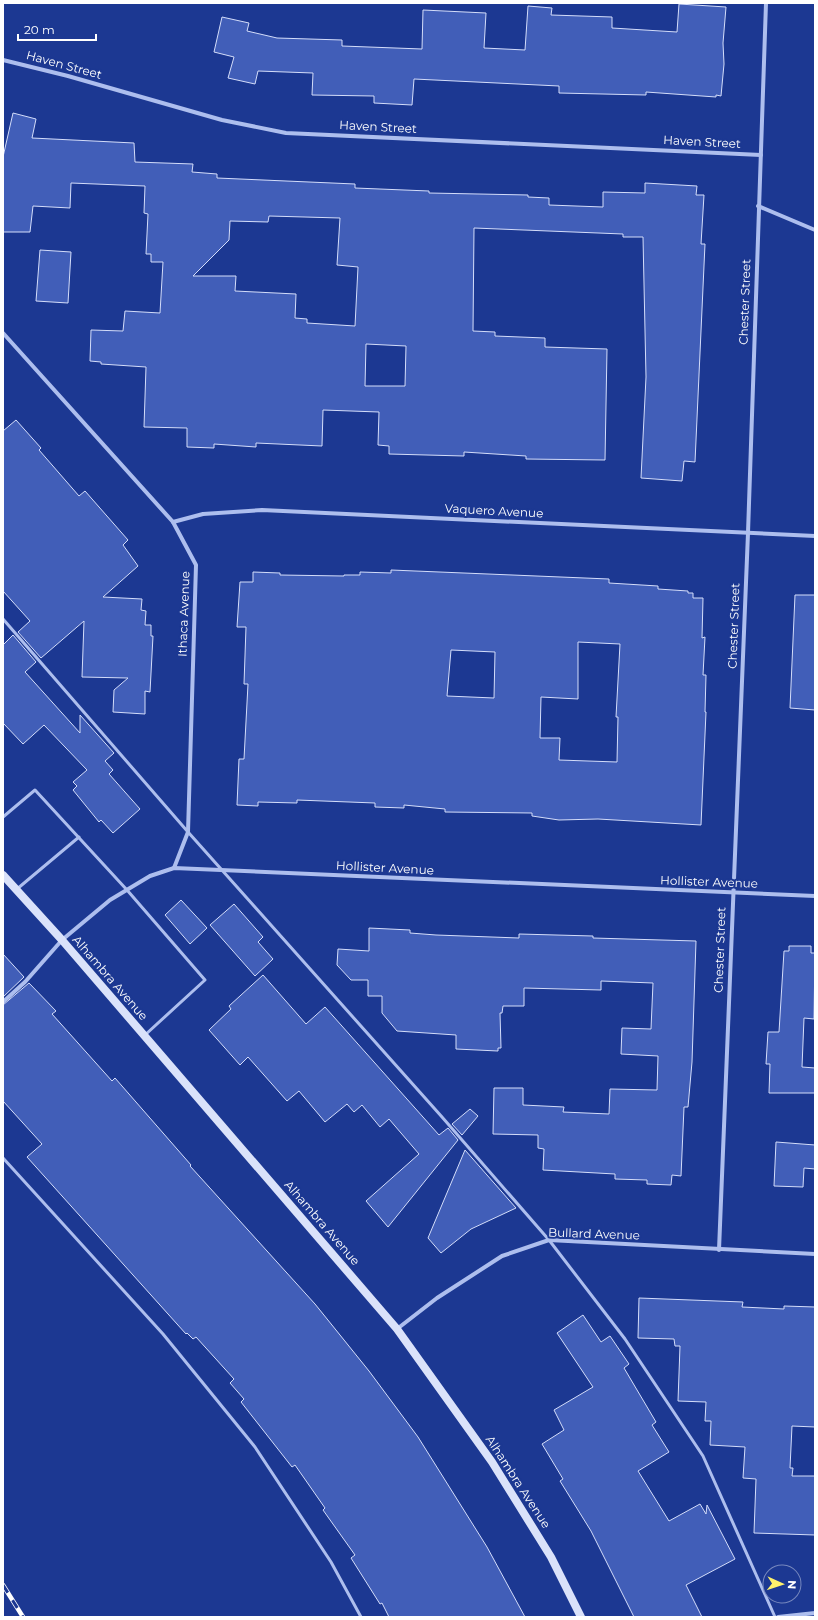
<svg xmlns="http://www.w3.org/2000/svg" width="818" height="1620" viewBox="0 0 818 1620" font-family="Montserrat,sans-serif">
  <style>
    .building { fill: #415eb8; stroke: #d4ddfa; fill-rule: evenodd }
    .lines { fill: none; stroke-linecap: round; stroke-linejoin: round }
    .lane { stroke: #adbeee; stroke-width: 3 }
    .street { stroke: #adbeee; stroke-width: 4 }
    .secondary { stroke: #dae2fa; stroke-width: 8 }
    .rail-casing { stroke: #fff; stroke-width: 4.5 }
    .rail { stroke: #1c3892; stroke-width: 3; stroke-dasharray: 9; stroke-linecap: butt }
    .labels { text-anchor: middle; stroke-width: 4; stroke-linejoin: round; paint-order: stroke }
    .street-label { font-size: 12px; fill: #fff; stroke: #1c3892 }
  </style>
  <rect width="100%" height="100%" fill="#1c3892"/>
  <g class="building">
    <polygon points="679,4 726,7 723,43 724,64 721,96 716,95 716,97 646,92 646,95 559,93 559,86 414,79 412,105 374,103 374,96 312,95 313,73 258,71 255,84 228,78 234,57 214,52 222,17 249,23 247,31 277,38 342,40 342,46 422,49 423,10 486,13 484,48 525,50 528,6 552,8 551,15 612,17 612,28 677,32"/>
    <path d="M 13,113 L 36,119 L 32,138 L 134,143 L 135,162 L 193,164 L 192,172 L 217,174 L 217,178 L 355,184 L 355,188 L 429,191 L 429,193 L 528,195 L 528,197 L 549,198 L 549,205 L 603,207 L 603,192 L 645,193 L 645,183 L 697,186 L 696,195 L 704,195 L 701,244 L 705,244 L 695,462 L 684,461 L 682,481 L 641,478 L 646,377 L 643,237 L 623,237 L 623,234 L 474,228 L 473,331 L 495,332 L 495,336 L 545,338 L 545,347 L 607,349 L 605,460 L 526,459 L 526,456 L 464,452 L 464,456 L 389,454 L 389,446 L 378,445 L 379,412 L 323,410 L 322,446 L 256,443 L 256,447 L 214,444 L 214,448 L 187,447 L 187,428 L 144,427 L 146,367 L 101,364 L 101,362 L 90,361 L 91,330 L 123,331 L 125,311 L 160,313 L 163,262 L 151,262 L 151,254 L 146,254 L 148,214 L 144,213 L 145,186 L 71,183 L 70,208 L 33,206 L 30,232 L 3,232 L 3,157 ZM 269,216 L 340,218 L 337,265 L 358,267 L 355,326 L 307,323 L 307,319 L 295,318 L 296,294 L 235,291 L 236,276 L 193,276 L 229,240 L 230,221 L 268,222 ZM 366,344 L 406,346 L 405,386 L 365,386 Z"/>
    <polygon points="40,250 71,252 68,303 36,301"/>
    <polygon points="16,420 41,448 39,450 79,496 85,491 128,540 123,545 138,566 103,597 142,599 141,610 146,611 145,625 151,625 151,636 153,636 150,692 145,691 145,714 113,712 114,690 128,678 82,677 84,621 41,658 18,632 30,621 3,591 3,431"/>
    <path d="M 391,570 L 609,579 L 609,583 L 658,586 L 658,589 L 688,591 L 688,593 L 693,593 L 693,598 L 703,598 L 702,638 L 705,637 L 703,675 L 706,675 L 705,712 L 706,712 L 701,825 L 598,819 L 559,820 L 532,816 L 532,813 L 445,812 L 445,809 L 404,805 L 404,808 L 375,807 L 375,803 L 297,800 L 297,803 L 258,802 L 258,806 L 237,805 L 239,759 L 244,759 L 248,684 L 244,684 L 246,627 L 237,627 L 240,582 L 253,582 L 253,572 L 280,573 L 280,575 L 344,576 L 344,575 L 360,575 L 360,572 L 391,573 ZM 578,642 L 620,644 L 616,717 L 618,717 L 617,762 L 559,760 L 560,738 L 540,738 L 541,697 L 578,699 ZM 451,650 L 495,652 L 494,698 L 447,696 Z"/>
    <polygon points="795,595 815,595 815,710 790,708"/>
    <polygon points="13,635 36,662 25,672 80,733 80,715 114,753 105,761 113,770 109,774 140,809 113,833 101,820 99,822 73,790 77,786 73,782 87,770 44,725 23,744 3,723 3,645"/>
    <polygon points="181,900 207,928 190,944 165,915"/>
    <polygon points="234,904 263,937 258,942 273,959 255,976 210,925"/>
    <polygon points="369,928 410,930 410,933 436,935 519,938 519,934 593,936 593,938 696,941 692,1062 688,1107 684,1107 681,1176 672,1175 671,1185 647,1184 647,1180 615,1179 615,1174 543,1170 544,1149 538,1148 538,1135 493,1134 494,1088 523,1088 523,1105 564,1107 563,1112 609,1114 610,1089 657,1090 658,1056 621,1054 622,1028 651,1029 653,983 601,981 601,990 524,988 524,1006 503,1006 502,1013 500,1013 501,1048 498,1048 498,1051 456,1049 456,1035 397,1031 382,1013 382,996 368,996 368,980 351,980 337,965 338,949 369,951"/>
    <polygon points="789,946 811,946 811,953 815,953 814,1019 804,1018 802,1067 815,1068 815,1093 769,1093 770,1064 766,1064 768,1032 779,1032 784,951 789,951"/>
    <polygon points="3,954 24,977 3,997"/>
    <polygon points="263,975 306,1024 325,1007 439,1135 448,1128 458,1140 388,1227 366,1201 419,1154 389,1119 380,1127 362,1105 354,1112 347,1104 325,1122 299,1091 287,1101 248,1057 240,1065 209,1030 231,1009 229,1006"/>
    <polygon points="29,983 56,1011 52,1014 112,1081 115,1078 191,1165 190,1166 315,1304 369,1371 418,1437 487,1547 525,1617 389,1617 382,1603 380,1604 351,1558 355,1555 323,1510 325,1508 295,1465 292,1467 241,1402 244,1399 230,1383 234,1379 196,1337 193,1339 187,1333 186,1334 27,1157 42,1144 3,1101 3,1005"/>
    <polygon points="470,1109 478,1116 462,1135 452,1124"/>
    <polygon points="776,1142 815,1145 815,1169 804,1168 803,1187 774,1186"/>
    <polygon points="465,1150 516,1208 471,1229 441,1253 428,1238"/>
    <polygon points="639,1298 743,1302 742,1307 784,1309 784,1306 815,1307 815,1427 792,1426 790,1468 793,1468 792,1476 815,1476 815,1535 754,1533 756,1479 743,1478 745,1447 710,1445 711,1421 705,1421 706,1402 678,1401 680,1346 675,1346 674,1339 638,1338"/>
    <polygon points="583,1315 601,1342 610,1336 629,1364 624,1368 656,1422 652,1425 669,1452 638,1471 669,1521 700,1504 706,1514 707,1505 735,1559 686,1585 702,1617 634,1617 591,1531 560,1481 563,1479 542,1444 564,1430 554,1410 593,1387 557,1333"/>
  </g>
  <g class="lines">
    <g class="lane">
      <polyline points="3,619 188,832 442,1117 549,1240 625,1339 703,1456 775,1617"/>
      <polyline points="3,817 35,790 127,890 205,980 145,1035"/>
      <polyline points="17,889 79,837"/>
      <polyline points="3,1158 163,1334 255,1447 331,1562 361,1617"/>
    </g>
    <g class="street">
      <polyline points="3,60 68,76 222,120 286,133 761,155"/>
      <polyline points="758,206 815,230"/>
      <polyline points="3,333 173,522 196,565 188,832 174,868"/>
      <polyline points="173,522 203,514 262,510 815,536"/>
      <polyline points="3,1002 25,982 62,940 110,900 150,876 174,868 815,896"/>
      <polyline points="719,1250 748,533 766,3"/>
      <polyline points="397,1329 437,1298 502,1256 549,1240 815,1254"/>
      <polyline points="778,1617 815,1613"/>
    </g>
    <polyline class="secondary" points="3,875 62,940 397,1329 492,1462 551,1557 581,1617"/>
    <defs>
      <polyline id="rail" points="3,1585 23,1617"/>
    </defs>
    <use href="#rail" class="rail-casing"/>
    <use href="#rail" class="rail"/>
  </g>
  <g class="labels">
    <g class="street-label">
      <text transform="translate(64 65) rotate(15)" y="4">Haven Street</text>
      <text transform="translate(378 127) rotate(3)" y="4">Haven Street</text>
      <text transform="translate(702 142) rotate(3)" y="4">Haven Street</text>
      <text transform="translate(745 302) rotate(-88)" y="4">Chester Street</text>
      <text transform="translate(494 511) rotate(3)" y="4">Vaquero Avenue</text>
      <text transform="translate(184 614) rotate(-88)" y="4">Ithaca Avenue</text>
      <text transform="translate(734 626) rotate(-88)" y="4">Chester Street</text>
      <text transform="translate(385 868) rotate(3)" y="4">Hollister Avenue</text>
      <text transform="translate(709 882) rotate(2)" y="4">Hollister Avenue</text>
      <text transform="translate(720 950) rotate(-88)" y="4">Chester Street</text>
      <text transform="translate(110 978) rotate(49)" y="4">Alhambra Avenue</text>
      <text transform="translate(322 1223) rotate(49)" y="4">Alhambra Avenue</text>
      <text transform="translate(594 1234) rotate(2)" y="4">Bullard Avenue</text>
      <text transform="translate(518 1482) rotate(57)" y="4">Alhambra Avenue</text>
    </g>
  </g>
  <rect width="818" height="1620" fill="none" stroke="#ffffff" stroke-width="8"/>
  <g transform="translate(782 1584) rotate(93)"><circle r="19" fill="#1c3892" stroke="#7788be"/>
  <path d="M0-3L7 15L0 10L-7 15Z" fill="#fef16c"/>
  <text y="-6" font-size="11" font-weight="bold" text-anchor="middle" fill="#ffffff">N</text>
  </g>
  <path d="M18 34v6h78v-6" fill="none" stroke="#ffffff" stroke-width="2"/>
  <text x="24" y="34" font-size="12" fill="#ffffff" stroke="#1c3892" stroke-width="3" paint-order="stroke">20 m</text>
</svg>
